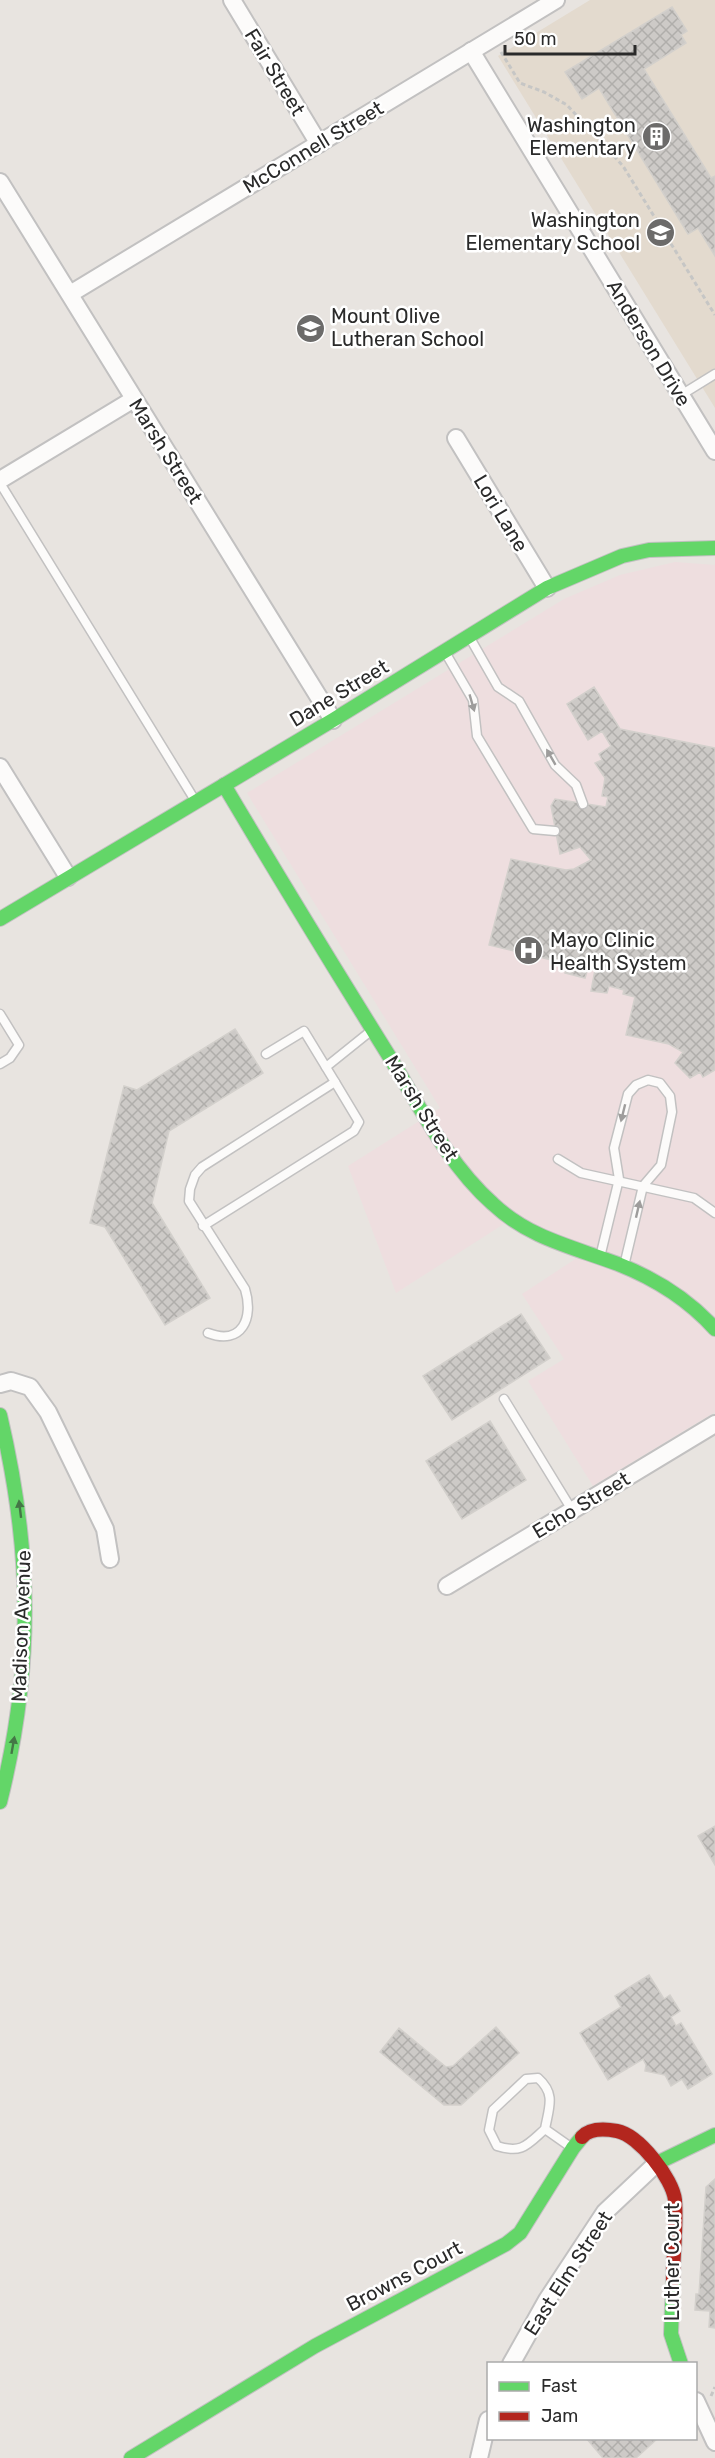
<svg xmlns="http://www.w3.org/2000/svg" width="715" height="2458" viewBox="0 0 715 2458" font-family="Rubik,sans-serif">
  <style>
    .education { fill: #e3dace }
    .medical { fill: #eededf }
    .building { fill: url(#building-cross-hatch); stroke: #d3d0cc; stroke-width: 1.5 }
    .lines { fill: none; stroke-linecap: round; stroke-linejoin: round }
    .lane-casing { stroke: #c2c1c1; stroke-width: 11 }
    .street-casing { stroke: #c2c1c1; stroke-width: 20 }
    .fast-casing { stroke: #c2c1c1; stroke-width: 16 }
    .jam-casing { stroke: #c2c1c1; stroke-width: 16 }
    .path { stroke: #c6c6c5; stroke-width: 3; stroke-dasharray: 4.5 3; stroke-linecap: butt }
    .lane { stroke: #fcfbfa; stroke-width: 8 }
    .street { stroke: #fcfbfa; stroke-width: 16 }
    .fast { stroke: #63d668; stroke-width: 14 }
    .jam { stroke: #b3261e; stroke-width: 14 }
    .oneway { fill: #9e9d9c }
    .oneway2 { fill: #447746 }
    .labels { text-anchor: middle; stroke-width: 5; stroke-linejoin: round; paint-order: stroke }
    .street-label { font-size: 20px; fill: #2a2a2a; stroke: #fff }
    .poi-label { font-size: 20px; fill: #2a2a2a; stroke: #fff; text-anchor: end }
  </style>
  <defs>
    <pattern id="building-cross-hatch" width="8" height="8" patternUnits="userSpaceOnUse" patternTransform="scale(1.5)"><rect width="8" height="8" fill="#cdcac7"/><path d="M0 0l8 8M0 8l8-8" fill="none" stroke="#b0aeab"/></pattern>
  </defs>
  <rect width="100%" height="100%" fill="#e8e4e0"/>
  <polygon class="education" points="590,0 715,0 715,408 498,56"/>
  <polygon class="medical" points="675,562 715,565 715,1412 593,1486 528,1381 564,1359 522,1294 583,1254 510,1220 396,1293 348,1166 440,1108 247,793 564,599 620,575"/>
  <g class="building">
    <polygon points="672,7 687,31 681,35 686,43 644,69 711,178 715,176 715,256 698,228 688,234 599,88 582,99 565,72"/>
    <polygon points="594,687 620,729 715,748 715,1070 703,1077 700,1072 690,1078 675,1063 683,1052 669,1044 626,1035 635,997 623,994 624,990 609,986 607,993 591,991 595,970 588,968 585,978 565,973 568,964 489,945 511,859 566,870 574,869 591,860 580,847 560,854 551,806 555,799 606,807 608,797 602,796 605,778 595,763 602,760 599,754 611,746 602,731 588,740 567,704"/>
    <polygon points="235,1029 263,1073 169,1131 152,1203 210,1298 165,1325 105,1227 90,1223 124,1086 137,1090"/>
    <polygon points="521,1314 550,1358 452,1420 423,1376"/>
    <polygon points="490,1421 526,1480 462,1519 426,1461"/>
    <polygon points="715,1826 715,1865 698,1836"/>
    <polygon points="649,1975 664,1999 670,1995 680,2011 671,2017 676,2026 681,2023 712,2074 688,2089 682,2079 671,2086 665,2075 645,2071 646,2065 643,2059 608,2080 580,2033 621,2007 615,1996"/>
    <polygon points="496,2027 519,2053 461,2105 444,2105 380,2052 399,2028 446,2067 453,2066"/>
    <polygon points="715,2179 715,2328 709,2327 710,2311 695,2310 696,2294 699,2294 706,2187"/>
    <polygon points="586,2438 658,2438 636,2458 603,2458"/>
  </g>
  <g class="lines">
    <defs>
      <g id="lane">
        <polyline points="681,395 715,374"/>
        <polyline points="0,483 196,802"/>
        <polyline points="470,638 498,687 519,701 555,765 576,785 583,804"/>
        <polyline points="445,652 473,700 477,736 533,829 555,831"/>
        <polyline points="0,1014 19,1045 10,1058 0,1064"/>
        <polyline points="326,1067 372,1030"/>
        <polyline points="558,1159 581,1173 694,1198 715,1213"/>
        <polyline points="203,1226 354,1131 359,1122 335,1082"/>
        <polyline points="600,1257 619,1179 614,1148 628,1094 636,1085 648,1080 660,1083 670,1096 672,1112 661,1165 643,1186 624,1266"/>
        <path d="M 208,1333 C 242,1346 254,1318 245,1289 L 189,1201 L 190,1189 L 195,1175 L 202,1167 L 335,1082 L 304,1031 L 266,1054"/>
        <polyline points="504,1399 572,1510"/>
        <path d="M 545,2129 C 527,2145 522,2154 497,2146 L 489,2130 L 493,2110 L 526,2079 L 538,2078 C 556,2094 549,2107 545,2129 L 572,2148"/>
      </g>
      <g id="street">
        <polyline points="232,0 319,144"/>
        <polyline points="471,51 715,451"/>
        <polyline points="0,182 333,720"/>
        <polyline points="70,294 556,0"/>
        <polyline points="456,438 547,588"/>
        <polyline points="0,480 134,399"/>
        <polyline points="0,767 68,877"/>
        <polyline points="0,1384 11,1381 30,1387 48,1412 105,1529 110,1559"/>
        <polyline points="447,1586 715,1424"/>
        <polyline points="511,2364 547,2300 605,2212 657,2163"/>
        <polyline points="696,2401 715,2442"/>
        <polyline points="479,2458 488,2420"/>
      </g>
      <g id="fast">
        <path d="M 224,785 C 278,876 333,966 389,1056 C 420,1107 448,1164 493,1204 C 529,1238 573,1247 618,1264 C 656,1279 688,1299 715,1329"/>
        <polyline points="0,919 333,720 547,588 622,556 649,550 715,548"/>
        <path d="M 0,1415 C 32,1551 34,1666 0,1802"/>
        <polyline points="657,2163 715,2135"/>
        <polyline points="673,2280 671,2334 681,2364"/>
        <polyline points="131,2458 315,2346 506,2244 520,2233 573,2148 582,2137"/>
      </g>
      <path id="jam" d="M 582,2137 C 590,2128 606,2129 617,2131 C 639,2135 673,2179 675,2200 C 677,2226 673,2254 673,2280"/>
    </defs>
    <use href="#lane" class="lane-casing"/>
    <use href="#street" class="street-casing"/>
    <use href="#fast" class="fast-casing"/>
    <use href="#jam" class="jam-casing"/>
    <g class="path">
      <polyline points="501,52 520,83 544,92 567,105 623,166 715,315"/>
      <polyline points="711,2396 715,2387"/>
    </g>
    <use href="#lane" class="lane"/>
    <use href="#street" class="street"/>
    <use href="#fast" class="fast"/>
    <use href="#jam" class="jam"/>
  </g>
  <defs><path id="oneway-solid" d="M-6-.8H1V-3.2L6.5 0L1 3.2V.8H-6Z" transform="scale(1.5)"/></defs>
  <g class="oneway">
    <use href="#oneway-solid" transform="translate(472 703) rotate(74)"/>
    <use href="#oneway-solid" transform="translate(551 757) rotate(-120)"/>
    <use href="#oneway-solid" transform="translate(623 1113) rotate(104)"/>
    <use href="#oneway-solid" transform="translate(638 1209) rotate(-77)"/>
  </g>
  <g class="oneway2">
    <use href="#oneway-solid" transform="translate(20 1509) rotate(-97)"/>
    <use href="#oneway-solid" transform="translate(13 1745) rotate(-80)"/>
  </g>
  <defs>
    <symbol id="building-disc" viewBox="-11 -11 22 22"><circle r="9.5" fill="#6c6b6a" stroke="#fff"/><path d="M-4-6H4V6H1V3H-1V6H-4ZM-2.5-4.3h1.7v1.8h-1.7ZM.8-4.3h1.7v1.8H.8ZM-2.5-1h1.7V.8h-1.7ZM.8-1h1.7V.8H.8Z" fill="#fff"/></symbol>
    <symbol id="school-disc" viewBox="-11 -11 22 22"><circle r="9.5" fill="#6c6b6a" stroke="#fff"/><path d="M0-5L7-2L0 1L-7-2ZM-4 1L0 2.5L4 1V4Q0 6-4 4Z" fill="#fff"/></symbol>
    <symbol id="hospital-disc" viewBox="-11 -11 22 22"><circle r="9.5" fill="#6c6b6a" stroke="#fff"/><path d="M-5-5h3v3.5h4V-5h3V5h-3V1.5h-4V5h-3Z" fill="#fff"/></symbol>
  </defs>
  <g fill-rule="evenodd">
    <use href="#building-disc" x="640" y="120" width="33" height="33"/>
    <use href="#school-disc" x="644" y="216" width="33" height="33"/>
    <use href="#school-disc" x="294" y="312" width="33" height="33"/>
    <use href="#hospital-disc" x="512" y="934" width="33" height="33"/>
  </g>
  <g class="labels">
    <g class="street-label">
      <text transform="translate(275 72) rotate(59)" y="7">Fair Street</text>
      <text transform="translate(313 147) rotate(-31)" y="7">McConnell Street</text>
      <text transform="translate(649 343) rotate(59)" y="7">Anderson Drive</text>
      <text transform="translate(166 451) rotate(58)" y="7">Marsh Street</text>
      <text transform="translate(501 513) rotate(59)" y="7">Lori Lane</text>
      <text transform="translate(339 693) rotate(-31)" y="7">Dane Street</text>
      <text transform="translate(422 1108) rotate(58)" y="7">Marsh Street</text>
      <text transform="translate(581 1505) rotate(-31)" y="7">Echo Street</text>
      <text transform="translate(21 1626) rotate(-88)" y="7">Madison Avenue</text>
      <text transform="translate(672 2262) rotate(-90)" y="7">Luther Court</text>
      <text transform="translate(568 2273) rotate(-57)" y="7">East Elm Street</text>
      <text transform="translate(404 2276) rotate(-28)" y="7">Browns Court</text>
    </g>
    <g class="poi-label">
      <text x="636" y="132">Washington<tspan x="636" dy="23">Elementary</tspan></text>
      <text x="640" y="227">Washington<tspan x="640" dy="23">Elementary School</tspan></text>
      <text x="331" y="323" text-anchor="start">Mount Olive<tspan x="331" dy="23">Lutheran School</tspan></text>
      <text x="550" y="947" text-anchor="start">Mayo Clinic<tspan x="550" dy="23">Health System</tspan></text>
    </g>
  </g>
  <rect x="487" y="2362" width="210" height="78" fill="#ffffff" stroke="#aaaaaa" stroke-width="1.5"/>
  <rect x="499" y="2382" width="30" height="9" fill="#63d668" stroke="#aaaaaa" stroke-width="1.5"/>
  <text x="541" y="2392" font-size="18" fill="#2a2a2a">Fast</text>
  <rect x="499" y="2412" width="30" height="9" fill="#b3261e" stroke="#aaaaaa" stroke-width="1.5"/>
  <text x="541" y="2422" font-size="18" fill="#2a2a2a">Jam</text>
  <path d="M505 45v9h130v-9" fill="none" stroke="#2a2a2a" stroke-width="3"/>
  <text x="514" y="45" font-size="18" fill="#2a2a2a" stroke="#ffffff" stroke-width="4.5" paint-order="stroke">50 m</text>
</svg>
